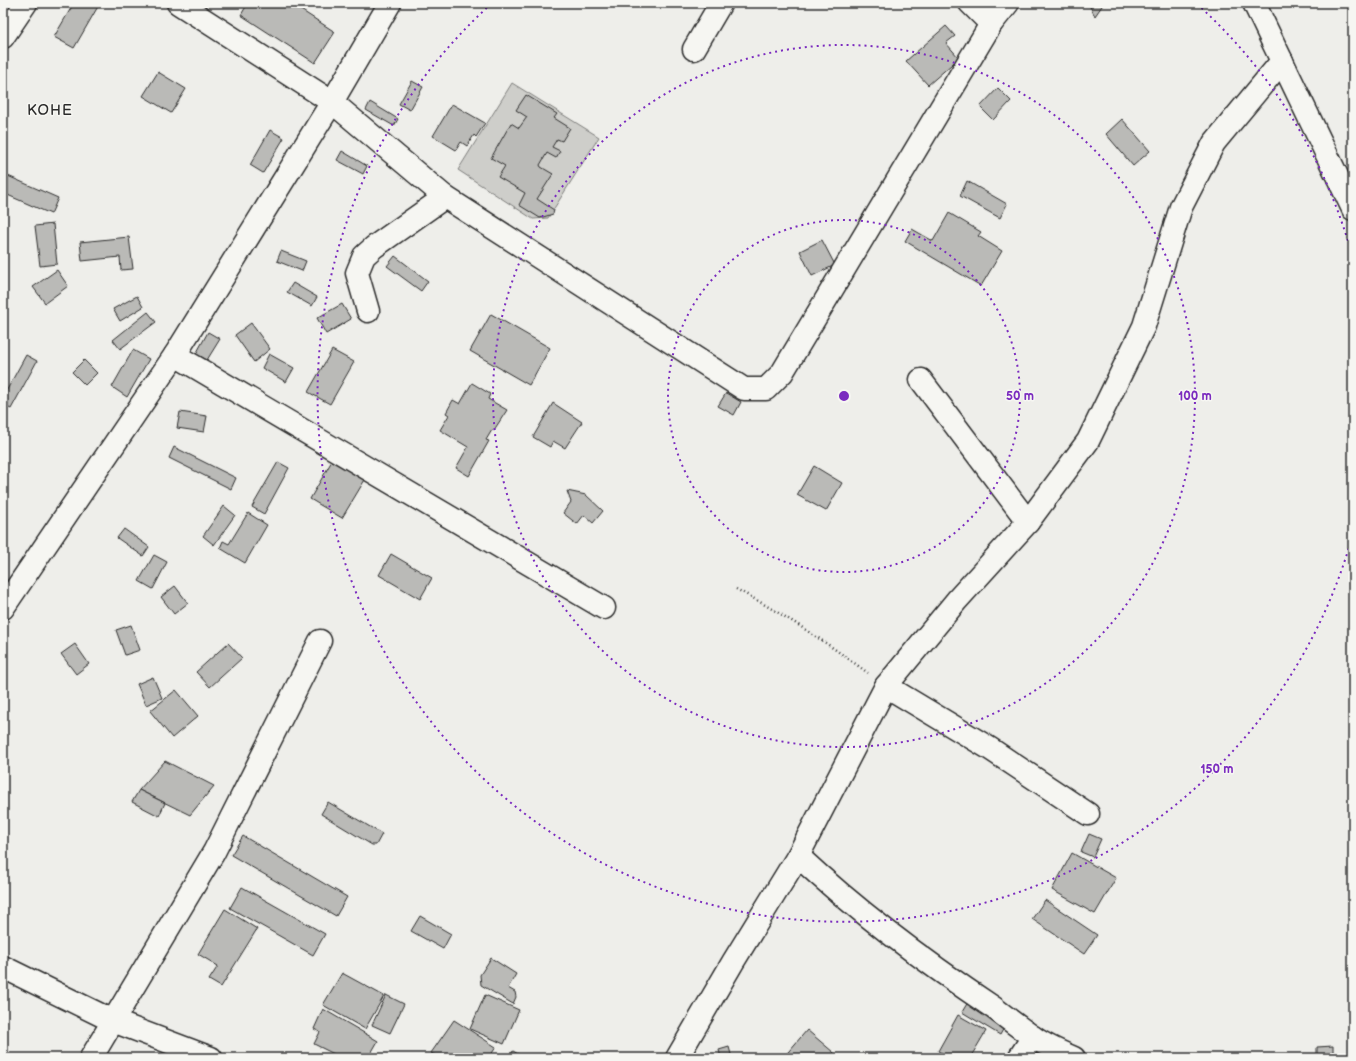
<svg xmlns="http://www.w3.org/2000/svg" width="1356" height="1061" viewBox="0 0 1356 1061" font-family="'Balsamiq Sans',sans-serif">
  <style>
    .green { fill: #cececa; stroke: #7c7c7a }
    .building { fill: #babab7; stroke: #2b2b2b }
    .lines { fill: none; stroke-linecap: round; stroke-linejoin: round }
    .minor-casing { stroke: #2b2b2b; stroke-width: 25 }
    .path { stroke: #2b2b2b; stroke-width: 2.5; stroke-dasharray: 1 3; stroke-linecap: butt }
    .minor { stroke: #f6f6f2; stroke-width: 22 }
    .ring { fill: none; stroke: #7b2cbf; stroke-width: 2; stroke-dasharray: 2 4 }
    .labels { text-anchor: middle; stroke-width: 3; stroke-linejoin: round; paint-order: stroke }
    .quarter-label { font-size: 15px; letter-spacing: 1px; fill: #2b2b2b; stroke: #f6f6f2 }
    .centre { fill: #7b2cbf; stroke: #f6f6f2; stroke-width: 2 }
    .ring-label { font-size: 12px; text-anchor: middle; font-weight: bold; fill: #7b2cbf; stroke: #f6f6f2; stroke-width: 3; stroke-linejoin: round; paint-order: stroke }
  </style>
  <rect width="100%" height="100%" fill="#eeeeea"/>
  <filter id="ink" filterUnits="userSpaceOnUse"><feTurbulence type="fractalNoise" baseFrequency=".025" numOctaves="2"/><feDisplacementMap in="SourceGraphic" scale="8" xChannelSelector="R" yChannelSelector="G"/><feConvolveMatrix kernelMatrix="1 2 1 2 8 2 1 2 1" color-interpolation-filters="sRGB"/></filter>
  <g filter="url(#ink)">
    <polygon class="green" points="512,83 599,137 548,218 533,219 458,170"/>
    <g class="building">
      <polygon points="74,3 100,3 74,48 54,37"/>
      <polygon points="248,3 290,3 335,32 315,63 241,15"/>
      <polygon points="1088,3 1104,3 1095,16"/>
      <polygon points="946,26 955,36 946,43 959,58 928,85 906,61"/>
      <polygon points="158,72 186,89 171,113 143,96"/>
      <polygon points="412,81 423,87 410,110 399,104"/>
      <polygon points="998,88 1011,101 993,120 980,107"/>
      <polygon points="526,95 557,114 554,118 570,128 562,141 557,139 552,147 560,151 556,158 547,153 540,165 541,167 553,174 537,199 554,210 553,214 540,218 519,205 525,193 498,177 505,166 491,158 511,123 519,128 527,117 516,110"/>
      <polygon points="370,102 398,119 394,126 366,110"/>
      <polygon points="452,104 485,123 476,137 474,135 467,146 461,142 456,150 433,136"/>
      <polygon points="1122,119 1150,151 1133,166 1106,134"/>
      <polygon points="270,130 284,138 263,173 250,165"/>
      <polygon points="342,151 367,166 363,174 337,160"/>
      <polygon points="8,176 58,198 51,214 3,193 3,186"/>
      <polygon points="967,181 1007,204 1000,218 960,196"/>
      <polygon points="949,213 981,232 978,236 1002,251 981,286 905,241 912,229 933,241"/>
      <polygon points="53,224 57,264 40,266 35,226"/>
      <polygon points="129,237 133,269 121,270 120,257 82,261 80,242"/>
      <polygon points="822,240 835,265 812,276 800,251"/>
      <polygon points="281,251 306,261 302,271 277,261"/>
      <polygon points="395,256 428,281 421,291 387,266"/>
      <polygon points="57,270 68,286 45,303 33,287"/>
      <polygon points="293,283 317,297 312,306 287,292"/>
      <polygon points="137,296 143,307 120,321 113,309"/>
      <polygon points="342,304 351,319 326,334 317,318"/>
      <polygon points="148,312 156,322 120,349 113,340"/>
      <polygon points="491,314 550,348 529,385 470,351"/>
      <polygon points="251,323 270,349 254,362 235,335"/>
      <polygon points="208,332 220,339 207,360 196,354"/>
      <polygon points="133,350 149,359 127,397 112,387"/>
      <polygon points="332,350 354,362 330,404 308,392"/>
      <polygon points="269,354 294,368 286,382 262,368"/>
      <polygon points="26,355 37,361 11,409 3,405 3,397"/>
      <polygon points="84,360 97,373 85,385 72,372"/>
      <polygon points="472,383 490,394 488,399 507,410 494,430 492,430 486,440 489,441 469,476 456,468 468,447 440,430 449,415 446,413 453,400 460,404"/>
      <polygon points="726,393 741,402 734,415 718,406"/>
      <polygon points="553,403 582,422 565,448 553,441 550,447 533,437"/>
      <polygon points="180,412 207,416 204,432 177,428"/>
      <polygon points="174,447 236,478 231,489 169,458"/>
      <polygon points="333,459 366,478 342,518 310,499"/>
      <polygon points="278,462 289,468 264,514 252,507"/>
      <polygon points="814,466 842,483 826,511 797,495"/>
      <polygon points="567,491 586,495 603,511 593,523 584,515 577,524 563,513 571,502"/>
      <polygon points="224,506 235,515 214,545 203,536"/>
      <polygon points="248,513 267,525 245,563 220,548 223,541 229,544"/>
      <polygon points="124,529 149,547 143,556 117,538"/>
      <polygon points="391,554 432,578 420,599 379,575"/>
      <polygon points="154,555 167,562 153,589 139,581"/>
      <polygon points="175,586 188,603 174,614 161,597"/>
      <polygon points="131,625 140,650 125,655 116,630"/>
      <polygon points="228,643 242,658 210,687 196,672"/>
      <polygon points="75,644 89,664 76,674 61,654"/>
      <polygon points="153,677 162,698 146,705 137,684"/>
      <polygon points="176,690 198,716 172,738 150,711"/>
      <polygon points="165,761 214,786 190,815 139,790"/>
      <polygon points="139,790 165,803 159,816 132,802"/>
      <polygon points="328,802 382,834 376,845 372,845 321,814"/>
      <polygon points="1089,834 1101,839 1093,857 1081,852"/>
      <polygon points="243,836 347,897 336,916 231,855"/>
      <polygon points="1072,853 1116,878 1095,914 1052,890"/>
      <polygon points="242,887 325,934 313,955 230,908"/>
      <polygon points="1045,900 1097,935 1084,954 1032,919"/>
      <polygon points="225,909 257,929 221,987 209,980 218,966 198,954"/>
      <polygon points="420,916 451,934 443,949 411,931"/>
      <polygon points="491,958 516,974 508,988 515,992 516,997 513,1004 481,985 480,975"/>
      <polygon points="342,973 384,996 365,1029 323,1005"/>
      <polygon points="386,995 404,1004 390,1033 372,1025"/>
      <polygon points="485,995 519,1010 504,1044 470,1029"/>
      <polygon points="968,1002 1006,1024 1000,1035 962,1012"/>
      <polygon points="323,1009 378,1041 370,1055 375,1058 342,1058 314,1044 320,1032 314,1029"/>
      <polygon points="958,1015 986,1031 970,1058 951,1058 938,1051"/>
      <polygon points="454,1020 496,1047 489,1058 440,1058 431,1053"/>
      <polygon points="807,1030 840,1058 783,1058"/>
      <polygon points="1333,1046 1333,1058 1317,1058 1317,1047"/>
      <polygon points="729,1047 732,1058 721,1058 719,1050"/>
      <polygon points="513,1051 525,1058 509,1058"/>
    </g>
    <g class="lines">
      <defs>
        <g id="minor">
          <polyline points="178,3 332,102 445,197 744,389 766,389 782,373 991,24 1008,3"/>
          <polyline points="970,3 991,24"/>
          <polyline points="1254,3 1353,209"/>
          <polyline points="3,37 26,3"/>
          <polyline points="694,49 721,3"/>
          <polyline points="368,311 357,273 364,256 374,247 445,197"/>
          <polyline points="175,355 604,608"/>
          <polyline points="921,380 1028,522"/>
          <polyline points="3,608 175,355 332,102 390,3"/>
          <polyline points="886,686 989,748 1088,814"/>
          <path d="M 798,856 C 858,912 925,962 994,1008 C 1007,1018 1020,1028 1033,1037 C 1046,1046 1060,1052 1074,1058"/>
          <polyline points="3,967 113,1021 211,1058"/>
          <polyline points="91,1058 214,852 320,641"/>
          <polyline points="677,1058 733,962 798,856 886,686 957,600 1028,522 1088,441 1144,326 1181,207 1214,143 1282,61"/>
          <polyline points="1019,1058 1033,1037"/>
        </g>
      </defs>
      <use href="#minor" class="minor-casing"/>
      <path class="path" d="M 736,589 C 782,613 826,642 868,673"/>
      <use href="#minor" class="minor"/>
    </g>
  </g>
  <g class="ring">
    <circle cx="844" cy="396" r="176"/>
    <circle cx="844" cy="396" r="351"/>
    <path d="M1352 537A527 527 0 1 1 491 4M1197 4A527 527 0 0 1 1352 255"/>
  </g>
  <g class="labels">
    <g class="quarter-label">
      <text x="50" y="115">KOHE</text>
    </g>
  </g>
  <circle cx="844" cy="396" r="6" class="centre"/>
  <g class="ring-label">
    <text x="1020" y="400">50 m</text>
    <text x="1195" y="400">100 m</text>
    <text x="1217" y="773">150 m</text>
  </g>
  <rect width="1356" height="1061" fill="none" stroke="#f6f6f2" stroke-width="16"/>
  <rect x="8" y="8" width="1340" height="1045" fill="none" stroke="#2b2b2b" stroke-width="1.5" filter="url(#ink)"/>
</svg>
